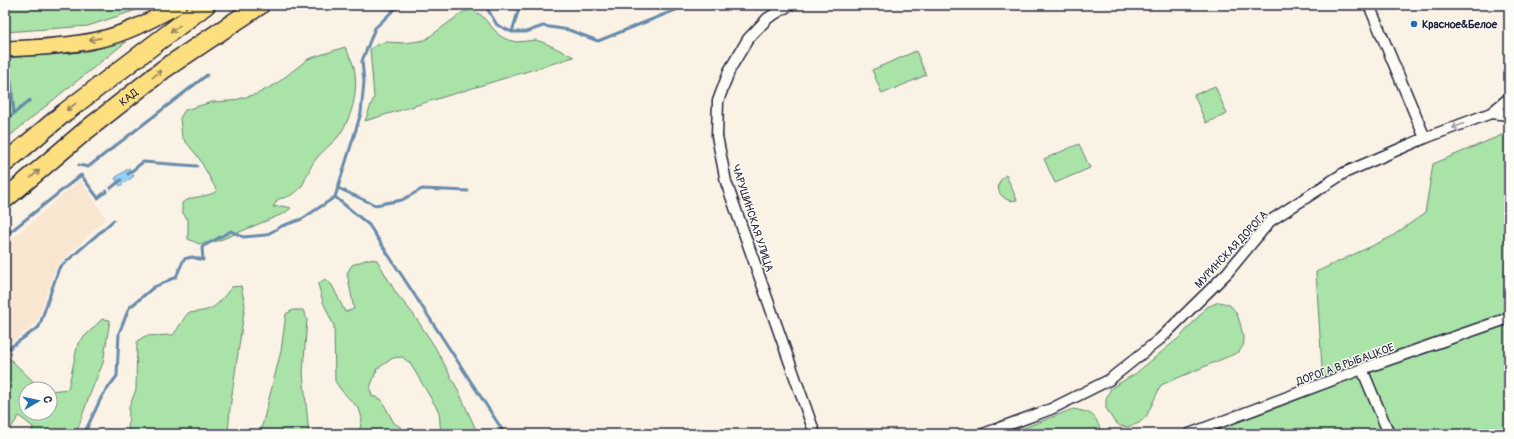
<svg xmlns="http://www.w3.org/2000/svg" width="1514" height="439" viewBox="0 0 1514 439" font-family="Pangolin,sans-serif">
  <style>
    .built { fill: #f8e6d1 }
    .green { fill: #a9e3a8; stroke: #668272 }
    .water { fill: #95d1f6; stroke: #678bab }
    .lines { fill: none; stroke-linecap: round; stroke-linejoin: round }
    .stream { stroke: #678bab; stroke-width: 3 }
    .minor-casing { stroke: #22223b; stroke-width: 13 }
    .primary-casing { stroke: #22223b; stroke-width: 18 }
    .motorway-casing { stroke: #22223b; stroke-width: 21 }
    .minor { stroke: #fdfcf7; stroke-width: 10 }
    .primary { stroke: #fddf80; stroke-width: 15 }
    .motorway { stroke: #fddf80; stroke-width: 18 }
    .oneway { stroke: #90805e }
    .oneway2 { stroke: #9a9aa2 }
    .poi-dot { fill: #1f6fb2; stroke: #fdfcf7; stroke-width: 1.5 }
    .labels { text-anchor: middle; stroke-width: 3; stroke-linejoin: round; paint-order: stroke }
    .poi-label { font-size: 11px; font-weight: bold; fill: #22223b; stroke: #fdfcf7; text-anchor: start }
    .street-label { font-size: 11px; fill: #22223b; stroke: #fdfcf7 }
  </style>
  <rect width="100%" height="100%" fill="#fbf2e6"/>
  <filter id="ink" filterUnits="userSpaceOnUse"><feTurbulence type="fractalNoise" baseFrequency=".025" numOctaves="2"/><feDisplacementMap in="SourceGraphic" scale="8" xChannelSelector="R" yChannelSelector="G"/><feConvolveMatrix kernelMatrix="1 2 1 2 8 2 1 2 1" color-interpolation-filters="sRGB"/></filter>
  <g filter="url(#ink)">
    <polygon class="built" points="80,180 106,218 56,267 36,324 5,347 5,245"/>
    <g class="green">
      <polygon points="5,5 144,5 139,9 88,26 5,32"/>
      <polygon points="472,10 481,15 500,36 508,40 517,42 536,40 545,43 574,57 365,121 374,97 370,49 379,44 387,42 406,43 425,40 463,12"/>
      <polygon points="126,42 58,96 5,140 5,58 83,52"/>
      <path d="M 345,47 C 348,53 352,60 354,67 C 359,91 352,118 338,137 C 331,145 322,151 316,159 C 302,177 308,194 278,199 L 273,207 L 282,206 L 291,208 L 285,213 L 218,241 L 199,244 L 188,239 L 188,220 L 182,212 L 182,203 C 195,194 204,199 217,191 L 199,158 L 182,137 L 180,118 L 185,110 L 212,102 L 231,101 L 257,94 L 276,84 L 308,59 Z"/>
      <polygon points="916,51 926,75 882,94 872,70"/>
      <polygon points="1215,86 1227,114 1206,123 1194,95"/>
      <polygon points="1509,132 1509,434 1186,434 1323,384 1316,272 1391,237 1425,213 1433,164"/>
      <polygon points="1079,144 1090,168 1055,183 1044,159"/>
      <path d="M 1006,175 L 1017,200 C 1000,204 991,184 1006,175 Z"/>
      <polygon points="368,259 377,260 396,293 414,315 435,347 458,390 478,434 441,434 439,412 410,363 402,357 393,358 377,369 370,388 372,396 381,399 394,423 402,428 408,434 359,434 362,418 359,409 341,390 335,381 334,326 323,302 318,284 325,279 332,285 345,312 354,309 347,273 352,265"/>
      <path d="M 241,286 L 245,305 L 230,408 L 228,434 L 128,434 L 129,407 L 136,390 L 137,341 L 145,336 L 173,335 C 179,328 182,320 188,313 C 216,310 214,308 232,287 Z"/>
      <path d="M 1219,302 C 1221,303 1225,303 1228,304 C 1240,311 1242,332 1244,344 L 1239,352 L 1161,385 L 1146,417 L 1139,423 L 1128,427 L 1120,426 L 1113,420 L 1106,408 L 1106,399 L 1111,388 L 1135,374 L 1181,336 L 1207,307 Z"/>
      <polygon points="293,310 303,310 307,319 303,373 309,434 260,434 281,351 286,314"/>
      <polygon points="102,319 110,320 103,363 88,399 76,434 31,434 33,427 19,416 7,434 5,434 5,361 9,358 41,389 26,389 26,413 50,413 50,391 68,389 78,343"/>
      <path d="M 1073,409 C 1094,413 1095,414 1102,434 L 1008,434 Z"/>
    </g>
    <polygon class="water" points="129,168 134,176 120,186 115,178"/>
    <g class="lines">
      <g class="stream">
        <polyline points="485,5 497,25 512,32 526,32 543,26 569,30 598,41 688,5"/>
        <polyline points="512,32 520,5"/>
        <polyline points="5,81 11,82 14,113"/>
        <polyline points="5,121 30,100"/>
        <polyline points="79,165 88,167 207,75"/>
        <polyline points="128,174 143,162 197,166"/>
        <polyline points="111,188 121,180"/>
        <polyline points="338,188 375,205 402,200 422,189 468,191"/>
        <polyline points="335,197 369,225 505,434"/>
        <polyline points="5,236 81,175 98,198 107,191"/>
        <polyline points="5,351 39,327 59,268 114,220"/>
        <polyline points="84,434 102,396 117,376 119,333 129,308 154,287 176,277 184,259 192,257 203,260 202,247 231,231 243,237 266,235 282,226 302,219 335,197 361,113 364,82 362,61 375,28 399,5"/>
      </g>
      <defs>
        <g id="minor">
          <polyline points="790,5 768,18 748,39 730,69 718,101 717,136 726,182 815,434"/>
          <polyline points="1369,5 1425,138"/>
          <polyline points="1491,113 1509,115"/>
          <polyline points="1362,369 1389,434"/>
          <polyline points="983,434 1051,409 1109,380 1160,339 1227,273 1270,221 1344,173 1425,138 1491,113 1509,98"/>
          <polyline points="1189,434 1362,369 1509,318"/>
        </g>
        <path id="primary" d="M 5,49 C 34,48 69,46 97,40 C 126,34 153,19 179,5"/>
        <g id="motorway">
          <polyline points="5,163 64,113 206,5"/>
          <path id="s1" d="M 5,199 L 84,132 L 164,69 L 260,5"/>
        </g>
      </defs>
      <use href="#minor" class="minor-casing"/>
      <use href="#primary" class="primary-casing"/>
      <use href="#motorway" class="motorway-casing"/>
      <use href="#minor" class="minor"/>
      <use href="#primary" class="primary"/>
      <use href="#motorway" class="motorway"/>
    </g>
    <defs><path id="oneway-shaft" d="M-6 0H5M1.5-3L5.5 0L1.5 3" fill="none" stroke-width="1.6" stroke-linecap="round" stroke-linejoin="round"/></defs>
    <g class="oneway">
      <use href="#oneway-shaft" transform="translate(175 29) rotate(143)"/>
      <use href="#oneway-shaft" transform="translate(95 39) rotate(169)"/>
      <use href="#oneway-shaft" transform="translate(157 74) rotate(-38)"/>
      <use href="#oneway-shaft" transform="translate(71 107) rotate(143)"/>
      <use href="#oneway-shaft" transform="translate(35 174) rotate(-41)"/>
    </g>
    <use class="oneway2" href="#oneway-shaft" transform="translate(1458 126) rotate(159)"/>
  </g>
  <circle class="poi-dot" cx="1414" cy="24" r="4"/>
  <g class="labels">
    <g class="poi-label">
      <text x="1422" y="28">Красное&amp;Белое</text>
    </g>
    <g class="street-label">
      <text dy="4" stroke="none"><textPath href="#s1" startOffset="160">КАД</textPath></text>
      <text transform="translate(753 218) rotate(72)" y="4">ЧАРУШИНСКАЯ УЛИЦА</text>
      <text transform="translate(1231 249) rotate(-47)" y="4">МУРИНСКАЯ ДОРОГА</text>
      <text transform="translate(1345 364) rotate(-20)" y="4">ДОРОГА В РЫБАЦКОЕ</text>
    </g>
  </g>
  <rect width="1514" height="439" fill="none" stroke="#fdfcf7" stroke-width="20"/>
  <rect x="10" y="10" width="1494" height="419" fill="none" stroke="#22223b" stroke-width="1.5" filter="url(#ink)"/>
  <g transform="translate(38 401) rotate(81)"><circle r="19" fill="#fdfcf7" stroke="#a5a5ac"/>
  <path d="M0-3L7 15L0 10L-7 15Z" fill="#1f6fb2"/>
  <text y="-6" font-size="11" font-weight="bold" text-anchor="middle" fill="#22223b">С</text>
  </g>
</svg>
